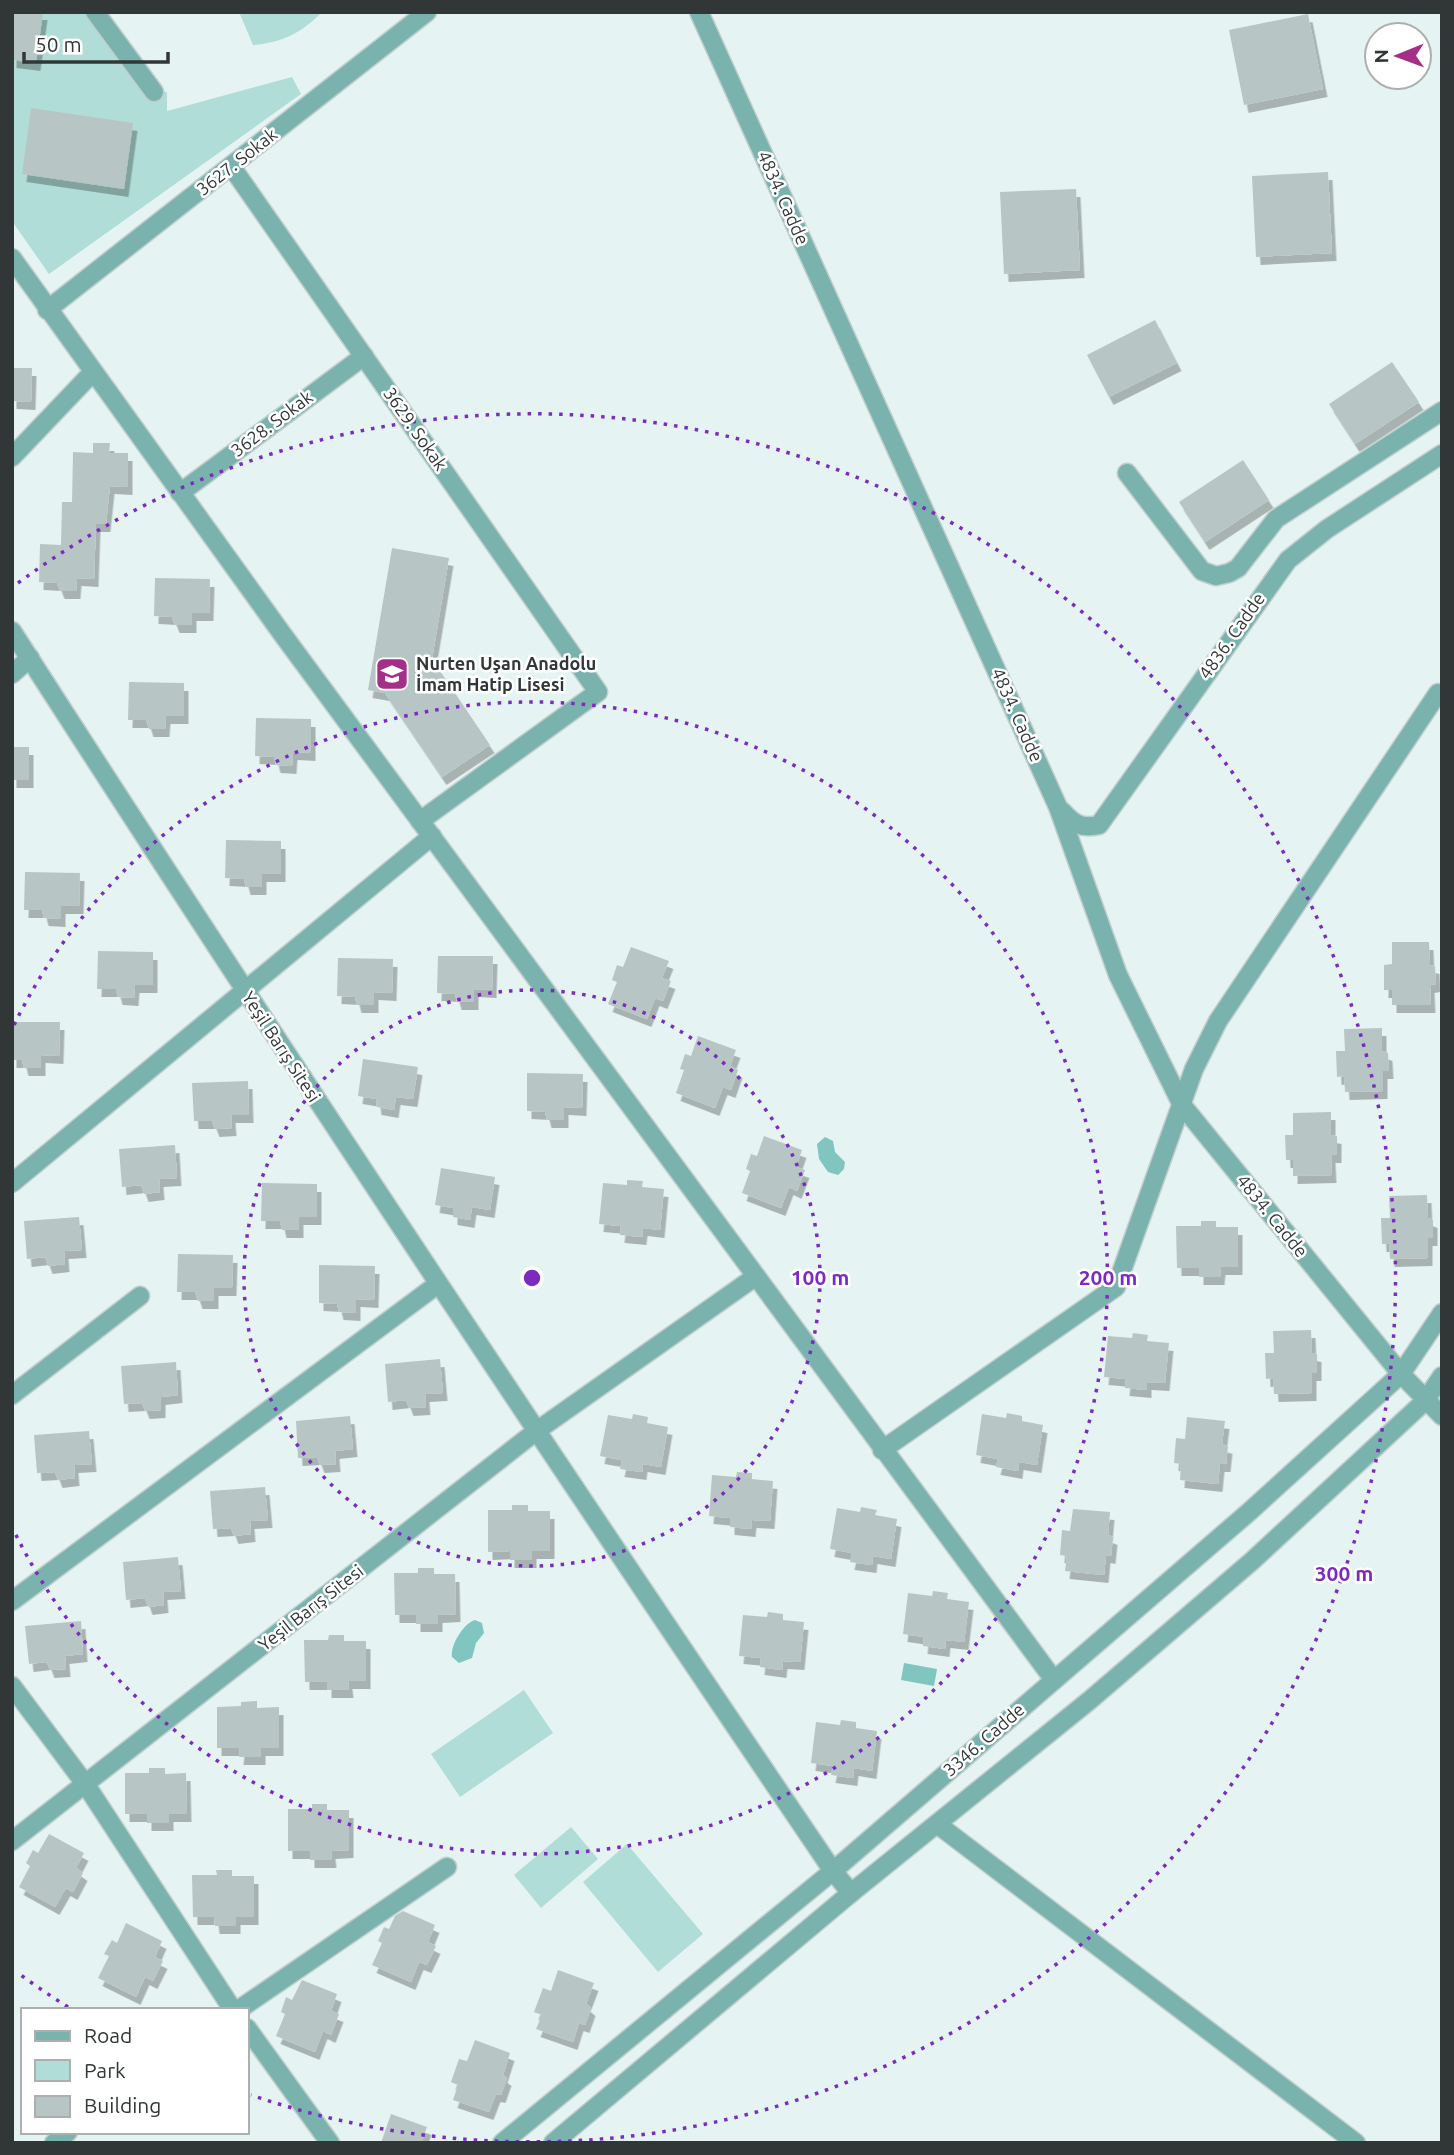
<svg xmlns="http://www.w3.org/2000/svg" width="1454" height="2155" viewBox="0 0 1454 2155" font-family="Ubuntu,sans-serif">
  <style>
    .green { fill: #b1ddd8 }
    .water { fill: #80c5bf }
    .building { fill: #b7c6c4; filter: url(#shadow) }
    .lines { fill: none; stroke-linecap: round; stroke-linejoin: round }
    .minor-casing { stroke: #c1cecd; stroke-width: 21 }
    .minor { stroke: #7ab2ad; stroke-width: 18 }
    .ring { fill: none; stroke: #7b2cbf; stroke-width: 3.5; stroke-dasharray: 3.5 7 }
    .labels { text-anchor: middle; stroke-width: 5; stroke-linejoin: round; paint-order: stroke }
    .street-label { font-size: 18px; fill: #313737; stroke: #fff }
    .poi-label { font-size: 18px; font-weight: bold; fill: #313737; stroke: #fff; text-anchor: start }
    .centre { fill: #7b2cbf; stroke: #fff; stroke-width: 3.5 }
    .ring-label { font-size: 21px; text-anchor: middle; font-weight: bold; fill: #7b2cbf; stroke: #fff; stroke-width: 5; stroke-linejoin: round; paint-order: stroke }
  </style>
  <defs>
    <filter id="shadow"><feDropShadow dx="4.5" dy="8" stdDeviation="0" flood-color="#0004"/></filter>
  </defs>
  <rect width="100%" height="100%" fill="#e5f4f2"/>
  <g class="green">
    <polygon points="12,12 95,12 154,92 167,92 167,111 292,77 301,94 49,274 12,221"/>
    <path d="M 239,12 L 322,12 C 302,33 281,43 253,45 Z"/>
    <polygon points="524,1690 553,1733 460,1797 431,1754"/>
    <polygon points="571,1827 598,1859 541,1908 514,1875"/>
    <polygon points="627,1844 703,1934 658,1972 583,1882"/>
  </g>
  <g class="water">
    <polygon points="825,1137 833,1141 835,1152 845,1162 844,1169 838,1175 828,1172 819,1159 817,1144"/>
    <path d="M 475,1620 L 482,1623 L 484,1633 L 476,1643 L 472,1658 L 459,1663 L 452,1657 C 450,1645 464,1623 475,1620 Z"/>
    <polygon points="904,1663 937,1669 934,1686 901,1680"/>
  </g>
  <g class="building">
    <polygon points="12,12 43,12 36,63 12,60"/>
    <polygon points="1308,14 1323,89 1244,105 1229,30"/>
    <polygon points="31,108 133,123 124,189 22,174"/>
    <polygon points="1328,172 1332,253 1256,257 1252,176"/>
    <polygon points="1076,189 1080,270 1004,274 1000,192"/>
    <polygon points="1155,320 1177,363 1109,397 1087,355"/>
    <polygon points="1392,362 1419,402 1355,444 1329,404"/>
    <polygon points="12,368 32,368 31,402 12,401"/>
    <polygon points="93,443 110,443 109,453 128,453 128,487 110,486 106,524 96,524 94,579 77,578 76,591 60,591 57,583 39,582 40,544 61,545 62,502 72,502 73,452 93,453"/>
    <polygon points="1243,460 1269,500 1205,542 1179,502"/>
    <polygon points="392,548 449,558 432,659 490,745 442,777 385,693 368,690"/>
    <polygon points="155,578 210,579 209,613 192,613 192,625 175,625 172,617 154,616"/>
    <polygon points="129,682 184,683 184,716 166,716 165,729 149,729 146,720 128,720"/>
    <polygon points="256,718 311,719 311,753 293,752 292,766 276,765 274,757 255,756"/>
    <rect x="12" y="747" width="17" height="33"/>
    <polygon points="226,840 281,841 281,874 262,874 262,887 246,887 244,879 225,878"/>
    <polygon points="25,872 80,873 79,906 61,906 61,919 44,918 42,910 24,910"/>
    <polygon points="1392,942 1429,942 1430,965 1435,966 1436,984 1430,985 1431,1005 1392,1005 1392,990 1384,990 1384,965 1392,964"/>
    <polygon points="631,947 669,961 662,978 671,981 663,1001 655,998 647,1019 608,1004 617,982 612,980 617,965 623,967"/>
    <polygon points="98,951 153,952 153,985 135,985 134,998 118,997 116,989 97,989"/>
    <polygon points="438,956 493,956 492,990 474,989 474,1002 457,1002 455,994 437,993"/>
    <polygon points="338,958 393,959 392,993 374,992 374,1005 357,1005 355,997 337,996"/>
    <polygon points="12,1022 60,1022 59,1056 41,1055 41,1068 24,1068 22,1060 12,1060"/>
    <polygon points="1382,1028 1382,1051 1388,1053 1389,1071 1383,1071 1383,1091 1345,1092 1344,1076 1337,1077 1336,1051 1345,1051 1344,1029"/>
    <polygon points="698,1036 736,1050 730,1066 738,1070 731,1090 723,1087 715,1108 676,1093 684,1070 680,1069 685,1054 691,1056"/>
    <polygon points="363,1059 418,1067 413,1099 396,1097 394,1110 377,1107 376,1099 358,1096"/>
    <polygon points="527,1073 583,1074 582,1108 564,1107 564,1120 547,1120 545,1112 527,1111"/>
    <polygon points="248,1081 249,1115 231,1115 232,1128 215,1129 212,1121 194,1121 192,1083"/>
    <polygon points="1331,1112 1331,1135 1337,1136 1337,1155 1331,1155 1332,1175 1293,1176 1293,1160 1286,1160 1285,1135 1293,1135 1293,1113"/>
    <polygon points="764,1136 802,1150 796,1167 805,1170 797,1191 789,1187 781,1208 742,1193 750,1171 746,1169 751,1154 757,1156"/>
    <polygon points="175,1145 177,1178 159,1179 160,1192 144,1194 141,1185 122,1187 119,1149"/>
    <polygon points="441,1168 495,1177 490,1210 472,1207 470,1220 453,1217 453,1208 435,1205"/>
    <polygon points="627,1180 643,1181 642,1187 664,1189 660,1230 643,1228 642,1237 620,1235 621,1226 599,1224 603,1183 627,1185"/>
    <polygon points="262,1183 317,1184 317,1217 299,1217 299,1230 282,1230 280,1221 261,1221"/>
    <polygon points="1427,1195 1428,1218 1433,1220 1433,1238 1428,1238 1428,1258 1390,1259 1389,1244 1382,1244 1381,1218 1390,1218 1389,1196"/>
    <polygon points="79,1217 82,1250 64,1251 65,1264 48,1266 45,1257 27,1259 24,1221"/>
    <polygon points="1201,1221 1216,1221 1216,1227 1238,1227 1238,1267 1221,1267 1220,1277 1199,1277 1199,1268 1177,1268 1176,1226 1201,1226"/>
    <polygon points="178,1254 233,1255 232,1288 214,1288 214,1301 198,1301 195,1292 177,1292"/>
    <polygon points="319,1265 375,1266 374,1300 356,1299 356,1313 339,1312 337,1304 319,1303"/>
    <polygon points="1311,1330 1312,1353 1317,1354 1317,1373 1312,1373 1312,1393 1274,1394 1273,1378 1266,1379 1265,1353 1274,1353 1273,1331"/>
    <polygon points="1133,1333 1148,1335 1147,1341 1169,1343 1165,1383 1147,1382 1147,1390 1125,1388 1126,1379 1104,1377 1108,1336 1132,1338"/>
    <polygon points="440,1359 443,1393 425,1394 426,1407 409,1408 406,1400 388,1402 385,1364"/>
    <polygon points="176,1362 178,1395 161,1397 161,1410 145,1411 142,1403 124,1404 121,1366"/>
    <polygon points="1007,1413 1022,1416 1022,1421 1043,1425 1037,1465 1019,1462 1018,1471 996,1467 998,1459 976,1455 982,1414 1006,1418"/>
    <polygon points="633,1414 648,1417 647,1423 668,1427 661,1467 643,1464 642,1472 620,1469 622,1460 600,1456 608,1415 632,1419"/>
    <polygon points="350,1416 353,1449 335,1451 336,1464 320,1465 317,1457 298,1458 296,1421"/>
    <polygon points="1187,1417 1225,1421 1222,1444 1228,1446 1226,1464 1220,1464 1218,1484 1180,1480 1181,1464 1174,1463 1176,1438 1185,1439"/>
    <polygon points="89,1431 92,1464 74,1465 75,1478 58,1480 55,1472 37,1473 34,1435"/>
    <polygon points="737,1472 752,1473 752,1479 773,1481 770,1521 752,1520 751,1529 730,1527 730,1518 709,1516 712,1475 736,1477"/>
    <polygon points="265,1487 268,1520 250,1521 251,1534 234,1536 231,1528 213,1529 210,1491"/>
    <polygon points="512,1505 528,1505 528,1511 550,1511 550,1551 532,1551 532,1560 510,1560 510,1551 488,1552 488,1510 512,1510"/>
    <polygon points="861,1507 877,1510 875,1515 897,1519 891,1559 873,1556 872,1565 850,1562 852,1553 830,1549 837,1508 860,1512"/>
    <polygon points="1073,1509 1110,1512 1108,1535 1113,1537 1111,1556 1106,1555 1104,1575 1065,1571 1067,1556 1060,1555 1062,1530 1070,1531"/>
    <polygon points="178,1557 181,1591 163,1592 164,1605 148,1607 145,1598 126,1600 123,1562"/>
    <polygon points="418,1568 434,1568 434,1574 455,1574 456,1614 438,1615 438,1624 416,1624 416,1615 395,1615 394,1573 418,1573"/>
    <polygon points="933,1591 948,1593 947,1599 969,1602 964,1642 946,1640 945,1649 923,1646 924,1637 903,1634 908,1593 932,1596"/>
    <polygon points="768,1612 783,1614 783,1620 804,1622 800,1662 783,1661 782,1670 760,1667 761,1658 739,1656 743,1615 767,1617"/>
    <polygon points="81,1621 83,1654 65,1656 66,1669 50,1670 47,1662 29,1664 25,1626"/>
    <polygon points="329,1635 344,1635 344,1641 366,1641 366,1681 348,1681 349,1690 327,1690 327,1682 305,1682 304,1640 328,1640"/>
    <polygon points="257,1701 257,1708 279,1707 279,1748 261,1748 261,1757 239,1757 240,1748 217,1748 217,1707 241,1706 241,1702"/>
    <polygon points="841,1720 856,1722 856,1728 877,1731 872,1771 854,1768 853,1778 831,1775 833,1766 811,1763 816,1722 840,1725"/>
    <polygon points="149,1768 165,1768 165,1774 186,1773 187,1814 169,1814 169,1823 147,1823 147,1814 125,1814 125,1773 149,1773"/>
    <polygon points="312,1804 327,1804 327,1810 349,1810 349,1850 331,1851 332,1860 310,1860 310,1851 288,1851 288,1809 312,1809"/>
    <polygon points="49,1834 84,1853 76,1868 83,1873 73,1892 66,1888 55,1907 19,1887 30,1866 26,1863 33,1850 38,1853"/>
    <polygon points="216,1870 232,1870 232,1876 254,1876 254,1917 236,1917 236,1926 215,1926 214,1917 193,1917 192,1875 217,1875"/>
    <polygon points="403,1911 435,1925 428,1942 436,1946 427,1965 419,1962 411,1982 372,1965 382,1943 378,1941 384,1927 389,1929 395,1916"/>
    <polygon points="126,1923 162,1941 155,1957 163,1961 153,1981 145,1977 136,1997 98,1978 109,1956 104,1954 112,1940 117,1943"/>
    <polygon points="558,1970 594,1983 586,2004 591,2008 585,2025 579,2023 573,2042 536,2029 542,2015 534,2012 543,1988 551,1991"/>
    <polygon points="302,1980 337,1994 331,2011 339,2014 331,2035 323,2031 315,2052 276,2036 285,2014 281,2012 286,1997 292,2000"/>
    <polygon points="475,2040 510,2053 503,2075 507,2078 501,2095 496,2094 489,2112 453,2100 458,2085 451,2082 459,2059 467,2061"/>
    <polygon points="391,2114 427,2127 421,2143 381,2143"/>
  </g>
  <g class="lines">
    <defs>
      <g id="minor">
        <polyline points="95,12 154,92"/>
        <polyline points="699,12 1058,807 1118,975 1182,1105 1401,1374 1442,1416"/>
        <polyline points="231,166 598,692 420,821"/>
        <polyline points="12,258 283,635 1054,1680"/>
        <polyline points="47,310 427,12"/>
        <polyline points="12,457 93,372"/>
        <polyline points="1127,473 1202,571 1216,576 1229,573 1238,568 1276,519 1442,411"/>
        <polyline points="180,493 364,356"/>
        <path d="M 12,631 C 280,1048 555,1461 833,1871 L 851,1893"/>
        <polyline points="12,674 30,658"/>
        <path d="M 1062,811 C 1074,824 1081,829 1099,825 L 1288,560 L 1327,529 L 1442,454"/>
        <polyline points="12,1183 432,836"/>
        <polyline points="12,1395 140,1296"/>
        <polyline points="882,1450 1116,1287 1194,1069 1218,1021 1438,693"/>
        <polyline points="12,1601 438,1284"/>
        <polyline points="12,1686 86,1785 233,2010"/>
        <polyline points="937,1824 1356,2143"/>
        <polyline points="12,1841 535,1432 755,1277"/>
        <polyline points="238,2010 447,1867"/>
        <polyline points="247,2028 330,2143"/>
        <polyline points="54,2143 68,2132"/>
        <polyline points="502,2143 833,1871 1249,1512 1401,1374 1442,1313"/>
        <polyline points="553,2143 851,1893 1090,1700 1252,1561 1425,1401 1442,1376"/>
      </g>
    </defs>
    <use href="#minor" class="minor-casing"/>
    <use href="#minor" class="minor"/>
  </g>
  <g class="ring">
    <circle cx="532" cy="1278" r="288"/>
    <path d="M14 1025A576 576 0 1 1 14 1531"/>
    <path d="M68 2007A864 864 0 0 1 18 1973M18 583A864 864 0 1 1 251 2095"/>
  </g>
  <defs>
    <symbol id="school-square" viewBox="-11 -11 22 22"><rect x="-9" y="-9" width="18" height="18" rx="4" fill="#a42f89" stroke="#fff"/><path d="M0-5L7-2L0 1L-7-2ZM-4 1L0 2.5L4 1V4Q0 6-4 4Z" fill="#fff"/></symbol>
  </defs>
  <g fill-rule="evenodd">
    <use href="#school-square" x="373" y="655" width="38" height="38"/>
  </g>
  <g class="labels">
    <g class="street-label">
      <text transform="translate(237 162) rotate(-38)" y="6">3627. Sokak</text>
      <text transform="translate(783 198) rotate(66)" y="6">4834. Cadde</text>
      <text transform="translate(272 424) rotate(-37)" y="6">3628. Sokak</text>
      <text transform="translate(415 429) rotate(55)" y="6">3629. Sokak</text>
      <text transform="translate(1232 636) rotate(-55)" y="6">4836. Cadde</text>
      <text transform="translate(1017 715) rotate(66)" y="6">4834. Cadde</text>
      <text transform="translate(281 1047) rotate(57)" y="6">Yeşil Barış Sitesi</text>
      <text transform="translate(1272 1216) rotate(51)" y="6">4834. Cadde</text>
      <text transform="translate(311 1608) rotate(-38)" y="6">Yeşil Barış Sitesi</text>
      <text transform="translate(984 1740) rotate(-41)" y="6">3346. Cadde</text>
    </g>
    <g class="poi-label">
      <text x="416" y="670">Nurten Uşan Anadolu<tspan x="416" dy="21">İmam Hatip Lisesi</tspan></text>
    </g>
  </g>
  <circle cx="532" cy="1278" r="10" class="centre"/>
  <g class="ring-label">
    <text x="820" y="1285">100 m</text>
    <text x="1108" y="1285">200 m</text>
    <text x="1344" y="1581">300 m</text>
  </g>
  <rect width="1454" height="2155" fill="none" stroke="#313737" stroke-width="28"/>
  <rect x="21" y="2008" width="228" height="126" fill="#ffffff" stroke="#adafaf" stroke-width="2"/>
  <rect x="35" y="2031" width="35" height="10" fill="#7ab2ad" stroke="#adafaf" stroke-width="2"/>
  <text x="84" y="2043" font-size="21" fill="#313737">Road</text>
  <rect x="35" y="2060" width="35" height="21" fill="#b1ddd8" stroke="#adafaf" stroke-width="2"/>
  <text x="84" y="2078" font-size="21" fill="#313737">Park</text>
  <rect x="35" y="2096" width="35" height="21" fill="#b7c6c4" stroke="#adafaf" stroke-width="2"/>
  <text x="84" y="2113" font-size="21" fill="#313737">Building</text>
  <g transform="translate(1398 56) rotate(269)"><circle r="33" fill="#ffffff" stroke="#adafaf" stroke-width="2"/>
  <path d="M0-5L12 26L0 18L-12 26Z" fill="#a42f89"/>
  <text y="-10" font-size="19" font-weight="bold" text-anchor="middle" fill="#313737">N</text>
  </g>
  <path d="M24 52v10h144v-10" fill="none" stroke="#313737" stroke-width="3.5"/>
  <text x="35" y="52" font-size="21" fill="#313737" stroke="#ffffff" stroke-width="5" paint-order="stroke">50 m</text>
</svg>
